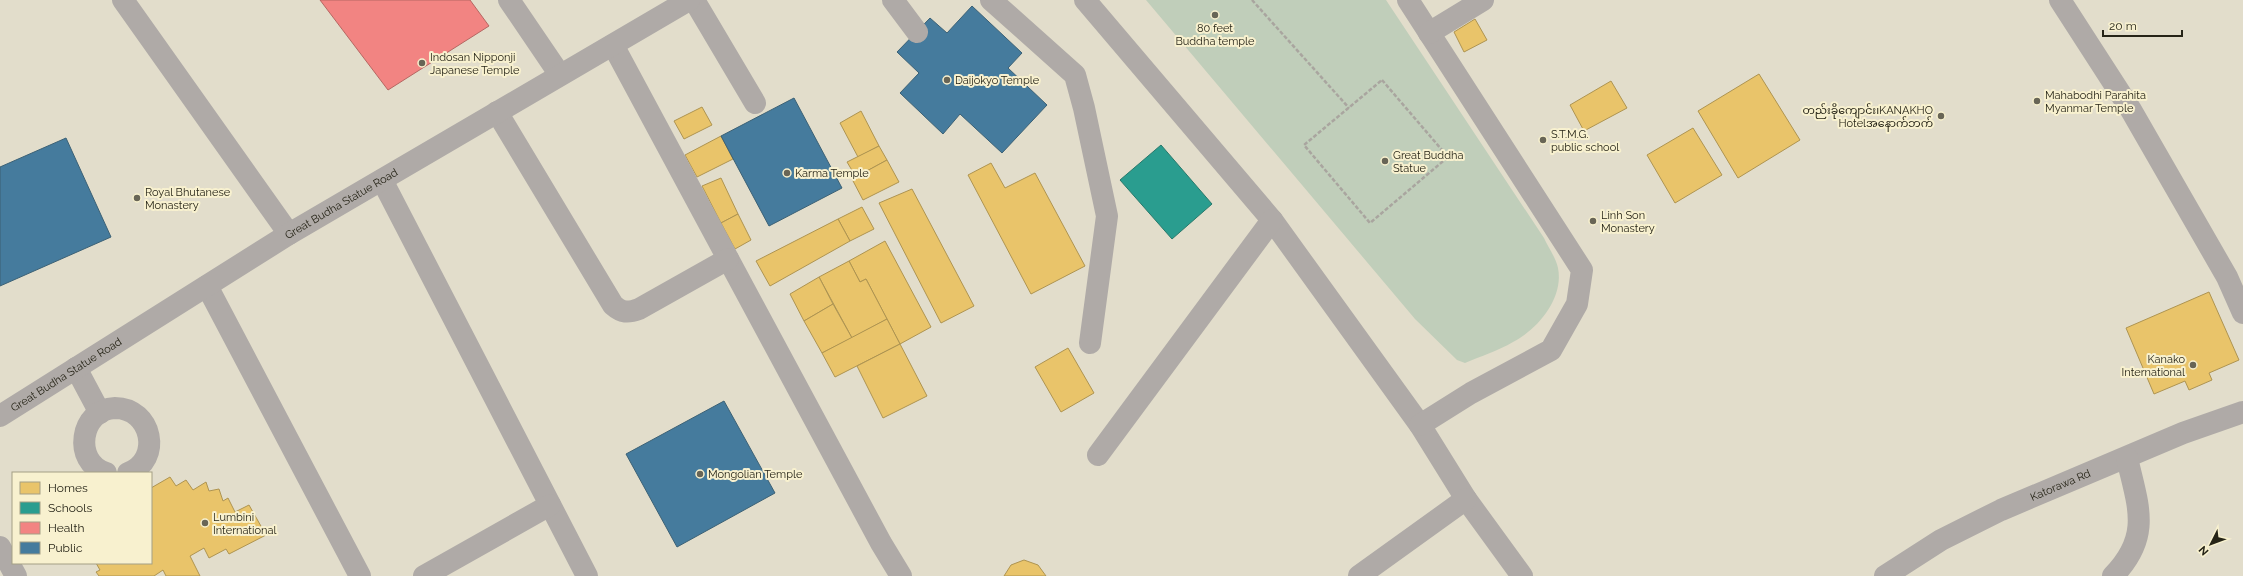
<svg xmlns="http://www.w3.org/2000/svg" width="2243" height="576" viewBox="0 0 2243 576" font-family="Raleway,'Noto Sans Myanmar',sans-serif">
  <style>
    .green { fill: #c0ceba }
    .homes { fill: #e9c46a; stroke: #ae9451 }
    .schools { fill: #2a9d8f; stroke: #29796b }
    .health { fill: #f28482; stroke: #b56762 }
    .public { fill: #457b9d; stroke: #3c6175 }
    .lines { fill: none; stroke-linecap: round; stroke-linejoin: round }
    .path { stroke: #a9a59f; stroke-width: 2.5; stroke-dasharray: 4 2; stroke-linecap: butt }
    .minor { stroke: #afaaa7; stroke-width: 22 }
    .poi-dot { fill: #686556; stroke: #f8f1cf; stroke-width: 1.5 }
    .labels { text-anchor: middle; stroke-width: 4; stroke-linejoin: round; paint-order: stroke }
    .poi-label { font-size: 11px; fill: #262417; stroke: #f8f1cf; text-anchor: start }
    .street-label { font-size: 11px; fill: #262417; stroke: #f8f1cf }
  </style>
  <rect width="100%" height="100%" fill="#e2ddcb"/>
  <path class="green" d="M 1146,0 L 1386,0 L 1544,238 C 1548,247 1556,258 1558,268 C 1564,298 1538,329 1513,342 C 1498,351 1481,356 1465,363 L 1457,360 L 1415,319 Z"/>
  <g class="homes">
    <polygon points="1475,19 1487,40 1464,52 1454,32"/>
    <polygon points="1759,74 1800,140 1738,178 1698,111"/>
    <polygon points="1611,81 1627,108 1584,131 1570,105"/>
    <polygon points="702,107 712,125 684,139 674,121"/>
    <polygon points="861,111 879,146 858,157 840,123"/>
    <polygon points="1693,128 1722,175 1675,203 1647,155"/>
    <polygon points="721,136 733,159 697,177 685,155"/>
    <polygon points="879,146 887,160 856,177 847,162"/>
    <polygon points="887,160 899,182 863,200 852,179"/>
    <polygon points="991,163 1005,188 1035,173 1085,266 1031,294 968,175"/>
    <polygon points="721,178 738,214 721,223 702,186"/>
    <polygon points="912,189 974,306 941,323 879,203"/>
    <polygon points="862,207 874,229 850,241 838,219"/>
    <polygon points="738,214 751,240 735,249 721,223"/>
    <polygon points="838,219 850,241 770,286 756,261"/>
    <polygon points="885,241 931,327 900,344 866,279 860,282 849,261"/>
    <polygon points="849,261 860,282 866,279 887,319 852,338 819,277"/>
    <polygon points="819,277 833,304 804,321 790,294"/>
    <polygon points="2209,292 2239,360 2209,373 2212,380 2189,390 2185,381 2154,394 2126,328"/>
    <polygon points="833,304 852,338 822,353 804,321"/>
    <polygon points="887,319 900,344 835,377 822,353"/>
    <polygon points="900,344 927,396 883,418 857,366"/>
    <polygon points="1068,348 1094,393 1061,412 1035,367"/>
    <polygon points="170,477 176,486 186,480 193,490 206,482 209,491 219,489 223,501 228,498 235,512 249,505 266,535 229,554 226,549 209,558 204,548 190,556 200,576 166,576 163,570 154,576 99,576 96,572 100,570 96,563 151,563 151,488"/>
    <polygon points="1024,560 1038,565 1046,576 1004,576 1011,565"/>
  </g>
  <polygon class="schools" points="1161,145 1212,204 1172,239 1120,180"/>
  <polygon class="health" points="320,0 470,0 489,26 388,90"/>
  <g class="public">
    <polygon points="972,6 1022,53 1008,68 1047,105 1002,153 960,114 943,134 900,93 919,73 897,52 930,18 947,33"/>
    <polygon points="794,98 842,188 769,226 721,136"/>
    <polygon points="66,138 111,237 0,286 0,167"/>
    <polygon points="724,401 775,493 677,547 626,454"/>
  </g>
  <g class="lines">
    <g class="path">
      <polyline points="1252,0 1349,108"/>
      <polygon points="1382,80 1448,157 1370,223 1304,145"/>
    </g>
    <g class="minor">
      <polyline points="123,0 289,234"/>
      <polyline points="509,0 560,75"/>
      <polyline points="694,0 755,103"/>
      <polyline points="893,0 917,32"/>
      <polyline points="991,0 1075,75 1084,108 1107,216 1090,343"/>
      <polyline points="1085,0 1272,220 1420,425 1466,499 1522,576"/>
      <polyline points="1408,0 1582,270 1577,304 1551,350 1471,393 1420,425"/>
      <polyline points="2060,0 2131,110 2227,277 2243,313"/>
      <polyline points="1429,33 1483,0"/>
      <polyline points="613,45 881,543 901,576"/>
      <path d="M 497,112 L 613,305 C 622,313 628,313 639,309 L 728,259"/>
      <polyline points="382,180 587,576"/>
      <polyline points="207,286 360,576"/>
      <polyline points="76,368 100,413"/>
      <path id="s1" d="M 0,416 L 289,234 L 689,0"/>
      <polyline points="1098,455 1272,220"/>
      <path d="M 106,473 C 72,462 80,409 115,408 C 152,408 163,460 128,473"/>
      <polyline points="0,547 16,576"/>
      <polyline points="424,576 550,505"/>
      <polyline points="1359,576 1466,499"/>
      <path id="s2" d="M 1885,576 L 1941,540 L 2001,510 L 2183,433 L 2243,412"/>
      <path d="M 2113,576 C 2152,536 2138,506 2127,458"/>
    </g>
  </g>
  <g class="poi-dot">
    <circle cx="1215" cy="15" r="4"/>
    <circle cx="422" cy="63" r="4"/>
    <circle cx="947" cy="80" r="4"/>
    <circle cx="2037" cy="101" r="4"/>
    <circle cx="1941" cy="116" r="4"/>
    <circle cx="1543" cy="140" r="4"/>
    <circle cx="1385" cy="161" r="4"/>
    <circle cx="787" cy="173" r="4"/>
    <circle cx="137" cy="198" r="4"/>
    <circle cx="1593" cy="221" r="4"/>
    <circle cx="2193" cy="365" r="4"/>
    <circle cx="700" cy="474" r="4"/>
    <circle cx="205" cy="523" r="4"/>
  </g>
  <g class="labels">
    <g class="poi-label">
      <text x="1215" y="32" text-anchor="middle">80 feet<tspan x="1215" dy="13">Buddha temple</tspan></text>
      <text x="430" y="61">Indosan Nipponji<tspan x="430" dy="13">Japanese Temple</tspan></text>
      <text x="955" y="84">Daijokyo Temple</text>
      <text x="2045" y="99">Mahabodhi Parahita<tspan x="2045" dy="13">Myanmar Temple</tspan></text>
      <text x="1933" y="114" text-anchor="end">တည်းခိုကျောင်း၊KANAKHO<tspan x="1933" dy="13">Hotelအနောက်ဘက်</tspan></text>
      <text x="1551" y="138">S.T.M.G.<tspan x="1551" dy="13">public school</tspan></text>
      <text x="1393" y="159">Great Buddha<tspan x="1393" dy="13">Statue</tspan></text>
      <text x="795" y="177">Karma Temple</text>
      <text x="145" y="196">Royal Bhutanese<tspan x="145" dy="13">Monastery</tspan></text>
      <text x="1601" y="219">Linh Son<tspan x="1601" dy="13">Monastery</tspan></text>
      <text x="2185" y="363" text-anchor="end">Kanako<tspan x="2185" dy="13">International</tspan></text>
      <text x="708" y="478">Mongolian Temple</text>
      <text x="213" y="521">Lumbini<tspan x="213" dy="13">International</tspan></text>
    </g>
    <g class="street-label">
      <text dy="4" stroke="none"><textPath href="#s1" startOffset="402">Great Budha Statue Road</textPath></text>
      <text dy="4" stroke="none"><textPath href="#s1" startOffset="78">Great Budha Statue Road</textPath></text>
      <text dy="4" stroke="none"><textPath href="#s2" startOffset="198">Katorawa Rd</textPath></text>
    </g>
  </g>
  <rect x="12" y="472" width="140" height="92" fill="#f8f1cf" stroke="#a49f85"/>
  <rect x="20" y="482" width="20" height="12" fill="#e9c46a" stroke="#a49f85"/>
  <text x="48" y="492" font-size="12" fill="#262417">Homes</text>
  <rect x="20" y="502" width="20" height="12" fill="#2a9d8f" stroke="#a49f85"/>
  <text x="48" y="512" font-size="12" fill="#262417">Schools</text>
  <rect x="20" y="522" width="20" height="12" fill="#f28482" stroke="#a49f85"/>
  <text x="48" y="532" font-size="12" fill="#262417">Health</text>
  <rect x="20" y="542" width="20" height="12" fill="#457b9d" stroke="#a49f85"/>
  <text x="48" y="552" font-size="12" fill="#262417">Public</text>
  <g transform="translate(2211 544) rotate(228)" stroke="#f8f1cf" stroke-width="3" paint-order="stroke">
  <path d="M0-3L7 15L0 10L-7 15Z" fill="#262417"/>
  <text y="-6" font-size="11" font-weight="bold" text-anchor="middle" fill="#262417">N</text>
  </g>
  <path d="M2103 30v6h79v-6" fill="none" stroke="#262417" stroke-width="2"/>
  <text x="2109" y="30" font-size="12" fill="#262417" stroke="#f8f1cf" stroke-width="3" paint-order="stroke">20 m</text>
</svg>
